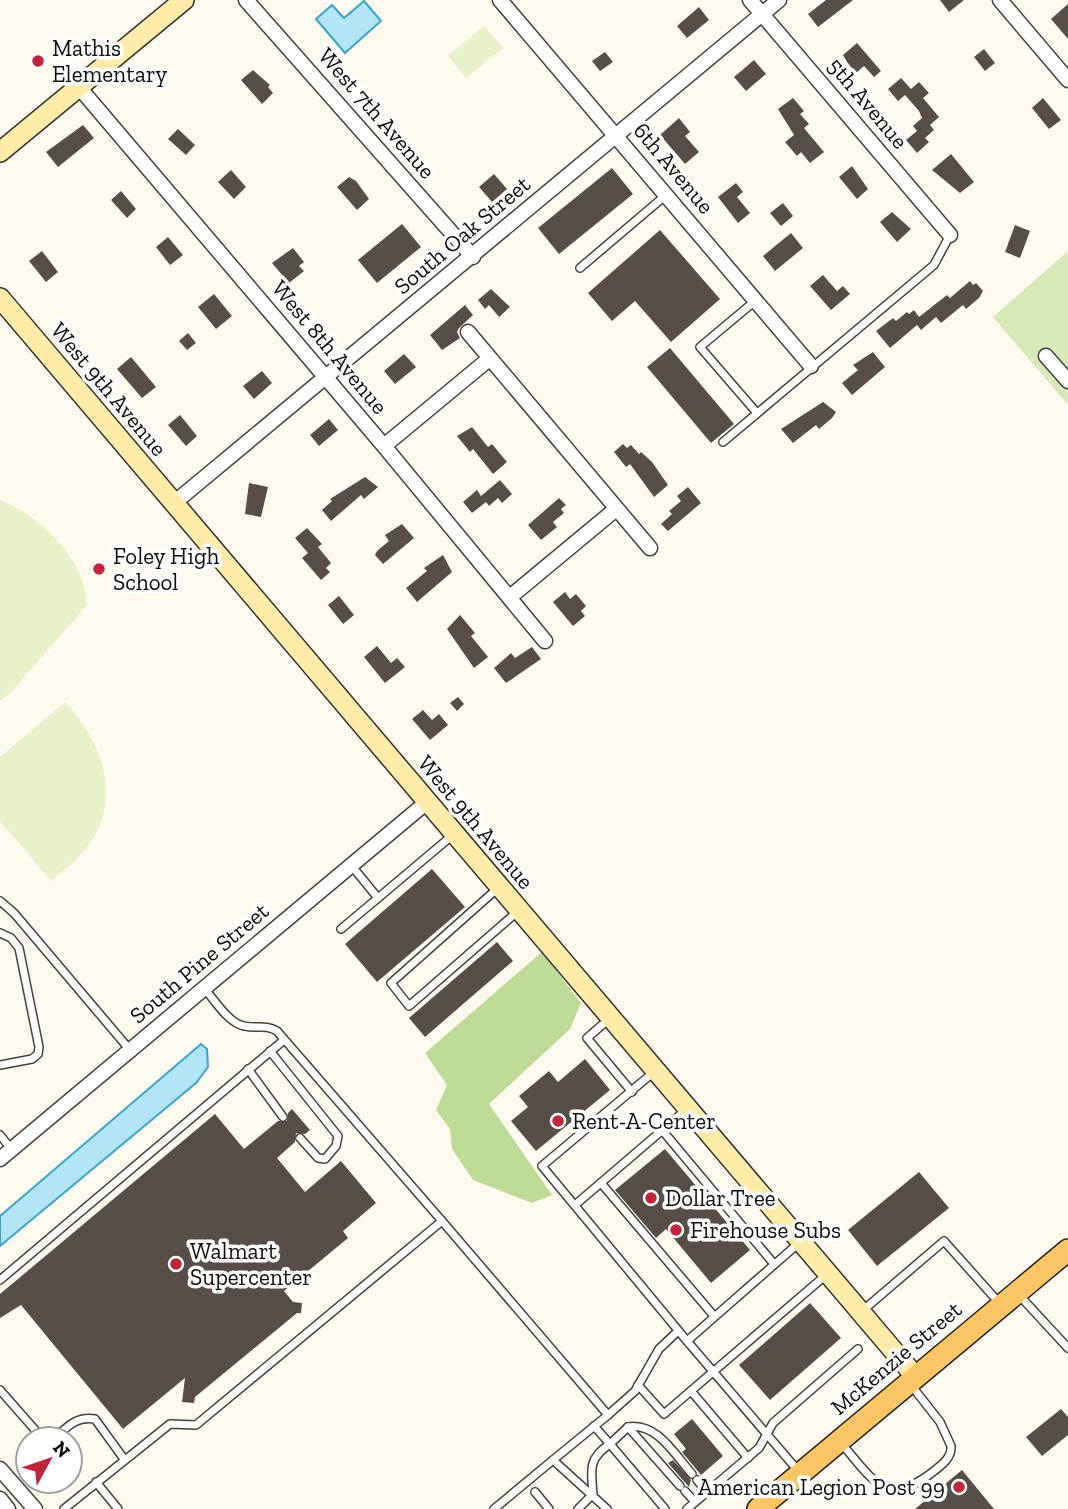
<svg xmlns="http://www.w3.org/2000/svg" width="1068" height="1509" viewBox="0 0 1068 1509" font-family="'Zilla Slab',serif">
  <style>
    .green { fill: #d7e9b8 }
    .forest { fill: #bdda97 }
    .pitch { fill: #e8f1ca }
    .water { fill: #b3e5f6; stroke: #3aa3ce; stroke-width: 2 }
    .building { fill: #574e4a }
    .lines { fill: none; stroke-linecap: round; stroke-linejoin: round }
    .lane-casing { stroke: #414141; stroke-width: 10 }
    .street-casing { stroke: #414141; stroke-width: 17 }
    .secondary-casing { stroke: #303030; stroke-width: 22 }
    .primary-casing { stroke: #1f1f1f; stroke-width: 24 }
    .lane { stroke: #fff; stroke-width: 7 }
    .street { stroke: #fff; stroke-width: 14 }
    .secondary { stroke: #ffecaa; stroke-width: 19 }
    .primary { stroke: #f9c565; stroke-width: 21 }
    .poi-dot { fill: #bf253d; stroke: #fff; stroke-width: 2.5 }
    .labels { text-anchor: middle; stroke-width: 7; stroke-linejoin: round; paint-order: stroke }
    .poi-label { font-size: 23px; fill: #0e0e0e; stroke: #fff; text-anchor: start }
    .street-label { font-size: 23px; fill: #0e0e0e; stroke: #fff }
  </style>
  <rect width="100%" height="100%" fill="#fffaef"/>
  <polygon class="green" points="1068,251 1068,405 993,317"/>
  <polygon class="forest" points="542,952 581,1003 570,1029 489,1104 552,1195 532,1203 473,1180 452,1149 450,1129 436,1110 447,1085 425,1053"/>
  <g class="pitch">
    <polygon points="484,26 503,48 466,78 448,56"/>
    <path d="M 0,500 C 43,517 84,559 87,605 L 11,692 L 0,701 Z"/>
    <path d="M 65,702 C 99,738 121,790 94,837 C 84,854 66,868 51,881 L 0,821 L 0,757 Z"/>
  </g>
  <g class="water">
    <polygon points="364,1 381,21 345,53 316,19 332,5 344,18"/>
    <polygon points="201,1044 207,1049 208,1067 196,1083 0,1246 0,1216"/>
  </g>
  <g class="building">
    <polygon points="826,0 853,0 818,27 808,14"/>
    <polygon points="940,0 964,0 949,12"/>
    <polygon points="1068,4 1068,39 1051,19"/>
    <polygon points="699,7 709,20 687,38 677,26"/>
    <polygon points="857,43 881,71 874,77 864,66 856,73 847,62 843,55"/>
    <polygon points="984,49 995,63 985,71 974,57"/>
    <polygon points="605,52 613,62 600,71 592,61"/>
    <polygon points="754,60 766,74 746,91 734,77"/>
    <polygon points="253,70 270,85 268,87 273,93 262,104 241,80"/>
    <polygon points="901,78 911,89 919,82 929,93 923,98 939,117 930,125 934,130 925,138 929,142 917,153 906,140 917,131 913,126 922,118 919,111 905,95 898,101 888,89"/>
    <polygon points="793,98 804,111 800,114 809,124 804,128 824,152 810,163 801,152 797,156 785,142 794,135 778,109"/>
    <polygon points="1043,98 1061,120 1049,129 1032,108"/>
    <polygon points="679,118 690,132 685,136 699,152 685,164 660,135"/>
    <polygon points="83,125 94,138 58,167 46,152"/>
    <polygon points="178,129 195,145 186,155 168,139"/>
    <polygon points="951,154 974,182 960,193 932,170"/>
    <polygon points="852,166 868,189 857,199 839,177"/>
    <polygon points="612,168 633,194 559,254 538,228"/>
    <polygon points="231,170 246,187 234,199 218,182"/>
    <polygon points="494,174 507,189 492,202 479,187"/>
    <polygon points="349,177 356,181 369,199 357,210 337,187"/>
    <polygon points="736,183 743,192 737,197 750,213 738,223 718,197"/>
    <polygon points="121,191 136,209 127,218 111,200"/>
    <polygon points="783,203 793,216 781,226 770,213"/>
    <polygon points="892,212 911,229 897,242 880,222"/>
    <polygon points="402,224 421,247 377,283 358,260"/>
    <polygon points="1015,225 1030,231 1020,258 1005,252"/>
    <polygon points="660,230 720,299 671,342 635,301 612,321 588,293"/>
    <polygon points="791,233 803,248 775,271 763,256"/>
    <polygon points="168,237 183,255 170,265 156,247"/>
    <polygon points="293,248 304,262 299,266 304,271 289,283 272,263"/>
    <polygon points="42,251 58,272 46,282 29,261"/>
    <polygon points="823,275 837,291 843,286 850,294 831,310 810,286"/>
    <polygon points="970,281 973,285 976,283 983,291 979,298 966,309 963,305 941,323 936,317 921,330 917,325 890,348 876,331 893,318 896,321 907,312 909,314 914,310 919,317 947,295 950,298"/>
    <polygon points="491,289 510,307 499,317 489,305 485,309 478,300"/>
    <polygon points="214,294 232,316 216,329 198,307"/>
    <polygon points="465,305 473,315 459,328 457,332 460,338 442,350 430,335"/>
    <polygon points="188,333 196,343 187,350 179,341"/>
    <polygon points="670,348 734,424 711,443 647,367"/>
    <polygon points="873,352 885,367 852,395 842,383 858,370 853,365"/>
    <polygon points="404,354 416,367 395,384 384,371"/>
    <polygon points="131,357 156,387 142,398 117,369"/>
    <polygon points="262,371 272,383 254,399 243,386"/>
    <polygon points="823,402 836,412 832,418 819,429 816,425 793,443 781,429"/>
    <polygon points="180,415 197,436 186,446 168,425"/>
    <polygon points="329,419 338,430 319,446 310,435"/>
    <polygon points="472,427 488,447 492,444 507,462 493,474 473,449 470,452 457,436"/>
    <polygon points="623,444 627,448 631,445 639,454 641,452 652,462 668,485 654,497 630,464 626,467 614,452"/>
    <polygon points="365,477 378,487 364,499 361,495 331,521 322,510 332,501 330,499"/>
    <polygon points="500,480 512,494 502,503 498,498 489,506 486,502 472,513 463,502 477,490 481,496"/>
    <polygon points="249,483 268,487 261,517 245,514"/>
    <polygon points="688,487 701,503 668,531 661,524 672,514 669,511 681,501 677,496"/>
    <polygon points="559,498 566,505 561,509 564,513 553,522 557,527 541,540 528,525"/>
    <polygon points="402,524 414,538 383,564 375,555 377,551 389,541 385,535"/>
    <polygon points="307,528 322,544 318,547 331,563 326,568 330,572 321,580 302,558 308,553 295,538"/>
    <polygon points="443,555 452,572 417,602 406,588 427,571 424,568"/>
    <polygon points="565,592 570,599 576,594 586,606 581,611 585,616 573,626 553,602"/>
    <polygon points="339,596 354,615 343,624 328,605"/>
    <polygon points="460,615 475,633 471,636 488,657 474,668 447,629"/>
    <polygon points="377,646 391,663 397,658 405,667 385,683 364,657"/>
    <polygon points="532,647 541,659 506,683 494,668 511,653 515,658"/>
    <polygon points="458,697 464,704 457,711 450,703"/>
    <polygon points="423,710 432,720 439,714 448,725 430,740 412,719"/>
    <polygon points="432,869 465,907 377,982 345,944"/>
    <polygon points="497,942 513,961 425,1037 409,1018"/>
    <polygon points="585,1059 610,1090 536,1151 511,1121 528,1107 519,1096 549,1071 558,1082"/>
    <polygon points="292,1109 310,1130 305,1134 296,1133 295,1142 277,1158 305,1192 341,1161 376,1203 343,1231 348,1238 284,1291 293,1302 302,1303 301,1313 297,1313 195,1397 194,1403 182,1402 185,1378 123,1429 21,1305 0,1318 0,1294 215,1114 244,1149 278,1121 287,1121 288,1113"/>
    <polygon points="665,1149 750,1250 711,1283 666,1229 656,1238 615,1190"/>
    <polygon points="919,1172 949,1208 877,1266 848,1230"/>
    <polygon points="810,1303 841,1338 770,1400 739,1365"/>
    <polygon points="1061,1409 1068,1417 1068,1435 1042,1456 1026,1437"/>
    <polygon points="692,1419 723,1456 701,1475 682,1452 686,1449 674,1434"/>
    <polygon points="673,1460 691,1480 689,1487 668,1463"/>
    <polygon points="962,1470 994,1509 915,1509"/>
  </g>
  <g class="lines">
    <defs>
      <g id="lane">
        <polyline points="580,268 666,195"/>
        <polyline points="755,301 700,347 757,413"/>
        <polyline points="723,442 934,265 950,235"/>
        <polyline points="351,865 378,898 454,834"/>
        <polyline points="498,888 391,983 409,1006 517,912"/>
        <polyline points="0,901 14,913 130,1050"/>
        <polyline points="341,929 378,898"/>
        <polyline points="0,933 11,938 19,948 39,1047 38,1054 32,1059 0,1065"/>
        <path d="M 204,988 C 214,999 228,1023 244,1026 C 257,1029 265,1024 277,1031 L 442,1221"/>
        <polyline points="610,1018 587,1038 632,1092"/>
        <polyline points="270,1051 338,1136 336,1146 325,1159 318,1158 300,1138"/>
        <polyline points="248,1069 283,1117"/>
        <polyline points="655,1071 542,1166 687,1341"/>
        <polyline points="662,1130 774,1264"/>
        <polyline points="0,1135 11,1149"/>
        <polyline points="601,1183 714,1316"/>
        <polyline points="575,1205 687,1109"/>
        <polyline points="0,1280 284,1040"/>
        <polyline points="1019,1295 1068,1348"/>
        <polyline points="861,1312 944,1241 1001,1305"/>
        <polyline points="638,1385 664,1414 826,1275"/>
        <polyline points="0,1390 43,1439"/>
        <polyline points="691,1391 748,1458"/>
        <polyline points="608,1415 635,1391 659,1349 678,1331"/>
        <polyline points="594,1426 610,1444 628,1427 680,1486"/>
        <path d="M 628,1427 C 657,1422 675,1455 692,1474"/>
        <path d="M 54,1439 C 67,1427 76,1416 95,1419 L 124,1459"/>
        <path d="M 841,1443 C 874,1481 886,1509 934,1471 C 943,1464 952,1457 951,1446 L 940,1422 L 911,1385"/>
        <polyline points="800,1473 687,1341 800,1242"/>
        <polyline points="697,1480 707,1492"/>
        <polyline points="96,1482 118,1509"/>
        <polyline points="685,1491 695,1502"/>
        <polyline points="535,1492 549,1509"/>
        <polyline points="64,1509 170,1424 196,1425 442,1221 608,1415 553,1460 607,1509"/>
        <polyline points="494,1509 553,1460"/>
        <path d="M 578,1509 L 593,1494 C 591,1470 588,1458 610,1444 L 665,1509"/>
        <polyline points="687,1509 759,1448 773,1423 858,1349"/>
      </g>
      <g id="street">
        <polyline points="246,0 473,257"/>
        <polyline points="500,0 811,366"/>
        <polyline points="750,0 950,235"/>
        <polyline points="1000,0 1068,80"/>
        <polyline points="78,86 384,446 545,641"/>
        <polyline points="468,332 650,548"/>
        <polyline points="1046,356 1068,381"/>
        <polyline points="384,446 489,359"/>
        <polyline points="174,503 779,0"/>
        <polyline points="510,597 616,509"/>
        <polyline points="0,1159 427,802"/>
        <polyline points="0,1469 35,1509"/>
        <polyline points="0,1499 8,1509"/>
      </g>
      <g id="secondary">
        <polyline points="0,152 184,0"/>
        <polyline points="0,298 915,1376"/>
      </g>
      <polyline id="primary" points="758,1509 1068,1250"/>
    </defs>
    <use href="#lane" class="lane-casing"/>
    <use href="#street" class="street-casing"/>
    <use href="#secondary" class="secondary-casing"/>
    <use href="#primary" class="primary-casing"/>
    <use href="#lane" class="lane"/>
    <use href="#street" class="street"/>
    <use href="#secondary" class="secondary"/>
    <use href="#primary" class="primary"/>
  </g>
  <g class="poi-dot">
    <circle cx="38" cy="61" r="7"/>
    <circle cx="99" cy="569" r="7"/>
    <circle cx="558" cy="1121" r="7"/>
    <circle cx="651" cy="1198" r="7"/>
    <circle cx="676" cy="1230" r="7"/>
    <circle cx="176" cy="1264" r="7"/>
    <circle cx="959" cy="1487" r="7"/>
  </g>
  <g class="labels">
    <g class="poi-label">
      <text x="52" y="56">Mathis<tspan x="52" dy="26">Elementary</tspan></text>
      <text x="113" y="564">Foley High<tspan x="113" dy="26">School</tspan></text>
      <text x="572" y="1129">Rent-A-Center</text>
      <text x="665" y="1206">Dollar Tree</text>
      <text x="690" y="1238">Firehouse Subs</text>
      <text x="190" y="1259">Walmart<tspan x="190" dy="26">Supercenter</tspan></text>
      <text x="945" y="1495" text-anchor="end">American Legion Post 99</text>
    </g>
    <g class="street-label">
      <text transform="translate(868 103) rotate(50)" y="8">5th Avenue</text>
      <text transform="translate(377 113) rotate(49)" y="8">West 7th Avenue</text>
      <text transform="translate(674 168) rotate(50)" y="8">6th Avenue</text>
      <text transform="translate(462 235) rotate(-40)" y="8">South Oak Street</text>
      <text transform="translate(330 347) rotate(50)" y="8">West 8th Avenue</text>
      <text transform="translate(109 389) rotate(50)" y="8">West 9th Avenue</text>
      <text transform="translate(476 822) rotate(50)" y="8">West 9th Avenue</text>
      <text transform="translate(199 963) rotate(-40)" y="8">South Pine Street</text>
      <text transform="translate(896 1358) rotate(-40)" y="8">McKenzie Street</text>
    </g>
  </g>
  <g transform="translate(49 1460) rotate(50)"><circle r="33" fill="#ffffff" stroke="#9f9f9f" stroke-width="2"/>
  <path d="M0-5L12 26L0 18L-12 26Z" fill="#bf253d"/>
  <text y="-10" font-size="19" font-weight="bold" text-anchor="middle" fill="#0e0e0e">N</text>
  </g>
</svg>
